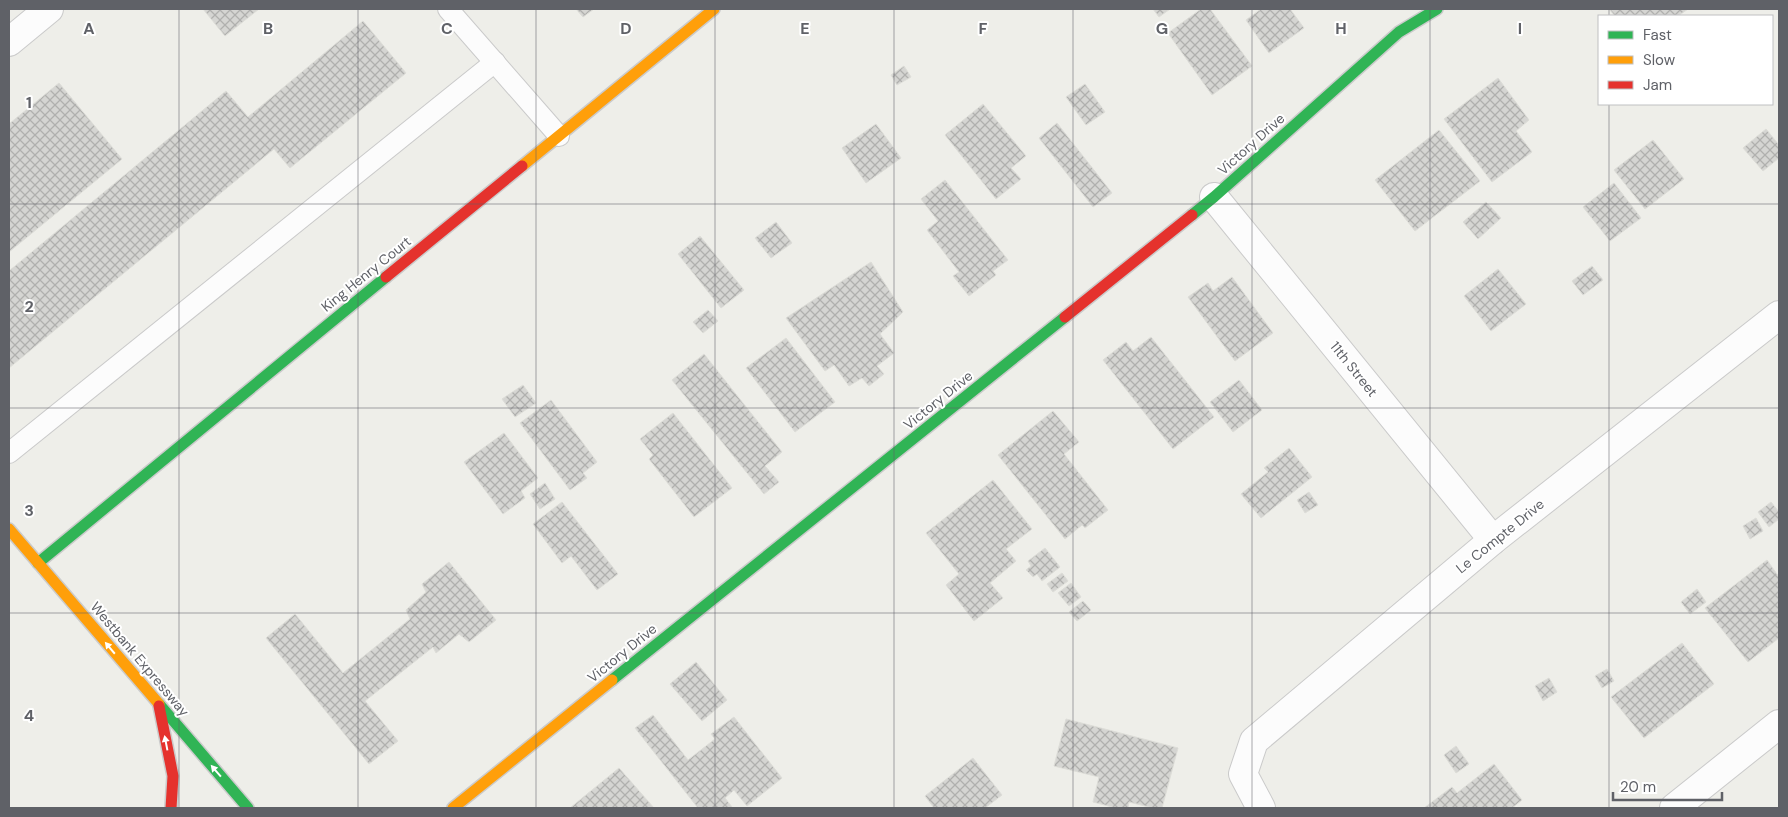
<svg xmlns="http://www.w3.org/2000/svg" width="1788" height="817" viewBox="0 0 1788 817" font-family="'DM Sans',sans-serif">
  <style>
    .building { fill: url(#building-cross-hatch); stroke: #ddddd8 }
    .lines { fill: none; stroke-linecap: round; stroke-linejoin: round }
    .lane-casing { stroke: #cacaca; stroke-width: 22 }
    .street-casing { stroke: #cacaca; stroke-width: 30 }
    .fast-casing { stroke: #cbcbcb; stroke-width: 14 }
    .slow-casing { stroke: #cbcbcb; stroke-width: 14 }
    .jam-casing { stroke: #cbcbcb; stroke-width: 14 }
    .lane { stroke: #fcfcfc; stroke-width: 20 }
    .street { stroke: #fcfcfc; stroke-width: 28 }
    .fast { stroke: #30b455; stroke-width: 11 }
    .slow { stroke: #ff9f0a; stroke-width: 11 }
    .jam { stroke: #e5322d; stroke-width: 11 }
    .oneway { fill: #fff }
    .grid { fill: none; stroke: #5f6167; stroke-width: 1; stroke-opacity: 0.55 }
    .labels { text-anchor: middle; stroke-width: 4; stroke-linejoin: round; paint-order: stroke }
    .street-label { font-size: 14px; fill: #5f6167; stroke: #fff }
    .grid-label { font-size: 16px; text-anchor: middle; font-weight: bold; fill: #5f6167; stroke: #fff; stroke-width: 4; stroke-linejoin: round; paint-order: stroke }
  </style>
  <defs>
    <pattern id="building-cross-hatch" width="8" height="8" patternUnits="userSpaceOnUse" patternTransform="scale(1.25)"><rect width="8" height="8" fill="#d5d5d2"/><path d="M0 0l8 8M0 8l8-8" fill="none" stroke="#b0b0ae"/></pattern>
  </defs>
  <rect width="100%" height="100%" fill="#eeeee9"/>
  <g class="building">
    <polygon points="203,9 259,9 225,36"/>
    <polygon points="576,9 594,9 583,17"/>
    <polygon points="1153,9 1170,9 1159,17"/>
    <polygon points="1201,9 1210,9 1252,66 1212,95 1168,33"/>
    <polygon points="1261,9 1290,9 1304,28 1269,53 1246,20"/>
    <polygon points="1609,9 1688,9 1678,16 1615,16"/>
    <polygon points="363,21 406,73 290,168 274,149 9,368 9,271 226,91 248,117"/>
    <polygon points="904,66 911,77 897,85 891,75"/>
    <polygon points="1498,78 1529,120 1516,131 1532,152 1492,182 1444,119"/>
    <polygon points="59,83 122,159 9,252 9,124"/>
    <polygon points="1085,84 1105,112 1086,125 1066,97"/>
    <polygon points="983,104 1026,156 1011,168 1021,179 996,199 945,135"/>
    <polygon points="1057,123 1112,193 1093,207 1039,138"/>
    <polygon points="876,124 901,158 866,183 842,148"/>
    <polygon points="1766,129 1779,145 1779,158 1763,171 1743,148"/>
    <polygon points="1439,130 1480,181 1415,231 1375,180"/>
    <polygon points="1653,140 1684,179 1645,209 1614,170"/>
    <polygon points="945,180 1008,260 993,271 996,275 969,296 953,276 959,272 927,230 938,221 921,199"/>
    <polygon points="1614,183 1641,218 1610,241 1583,207"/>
    <polygon points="1486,202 1501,218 1478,239 1463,222"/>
    <polygon points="776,222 792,243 771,258 755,238"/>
    <polygon points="700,236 744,290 721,308 678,254"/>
    <polygon points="871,262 903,312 880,334 894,353 877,366 884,374 869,386 862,378 849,386 834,365 825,371 786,318"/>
    <polygon points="1592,266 1603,280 1583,295 1572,281"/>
    <polygon points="1498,269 1526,304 1491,331 1464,296"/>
    <polygon points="1232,277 1273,333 1235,361 1188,297 1208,283 1213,291"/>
    <polygon points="708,310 718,321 703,333 693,322"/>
    <polygon points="1151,337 1214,417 1173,449 1103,360 1126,342 1133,351"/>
    <polygon points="786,338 835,402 795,432 746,368"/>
    <polygon points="704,354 782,452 765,466 779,482 764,494 672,380"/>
    <polygon points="1239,380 1262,410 1233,432 1210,402"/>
    <polygon points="523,385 536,403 515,417 502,399"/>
    <polygon points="551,400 597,462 583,473 587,478 570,490 520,423"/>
    <polygon points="1053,411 1079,442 1064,454 1108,510 1085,528 1082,525 1065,539 998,455"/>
    <polygon points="673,413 732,488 694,517 649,459 653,455 640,439"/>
    <polygon points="504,433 538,478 521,491 525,498 503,514 464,462"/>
    <polygon points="1289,448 1312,477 1261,518 1241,494 1268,472 1264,468"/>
    <polygon points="993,480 1032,529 1006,549 1016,561 990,583 1003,598 974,621 946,585 959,574 926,533"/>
    <polygon points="545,483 555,499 540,509 530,494"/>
    <polygon points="1309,492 1318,505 1305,513 1297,500"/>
    <polygon points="562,502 618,574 597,590 571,556 562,563 533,524"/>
    <polygon points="1771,502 1779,512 1779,519 1769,527 1758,512"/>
    <polygon points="1756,518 1763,531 1750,539 1743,526"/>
    <polygon points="1045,548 1060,567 1042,581 1037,574 1033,577 1026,570 1031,566 1028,561"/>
    <polygon points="1767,560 1779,577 1779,638 1748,662 1705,608"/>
    <polygon points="449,562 496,620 469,642 459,634 436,653 433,647 365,701 398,741 369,764 266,638 295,614 343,673 410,619 406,610 426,592 422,584"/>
    <polygon points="1062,573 1068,581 1053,592 1047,584"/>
    <polygon points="1071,583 1081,597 1069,606 1058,593"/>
    <polygon points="1697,589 1706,602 1690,614 1681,602"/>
    <polygon points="1083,601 1091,610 1077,621 1069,612"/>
    <polygon points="1682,643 1714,684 1644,738 1611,697"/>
    <polygon points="696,662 727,700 702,721 670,684"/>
    <polygon points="1607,669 1614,681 1602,688 1595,676"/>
    <polygon points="1549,678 1557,692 1543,701 1535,686"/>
    <polygon points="653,715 688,760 715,739 711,734 734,717 782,778 747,806 734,790 725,798 732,807 730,808 698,808 635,728"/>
    <polygon points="1066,719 1178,748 1162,808 1153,808 1129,802 1128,808 1116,808 1093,802 1099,777 1054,766"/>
    <polygon points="1456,746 1469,764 1456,773 1444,755"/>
    <polygon points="973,758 1002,795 985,808 934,808 925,796"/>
    <polygon points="1494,764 1522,800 1512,808 1424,808 1452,787 1457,793"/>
    <polygon points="619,768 654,808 570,808"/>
  </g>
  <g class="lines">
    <defs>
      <g id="lane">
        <polyline points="448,9 559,136"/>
        <polyline points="9,453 495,62"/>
      </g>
      <g id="street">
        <polyline points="9,42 49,9"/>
        <polyline points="1214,197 1493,540"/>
        <polyline points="1261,808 1243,774 1254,741 1493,540 1779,315"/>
        <polyline points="1674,808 1779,724"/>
      </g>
      <g id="fast">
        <polyline points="1192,215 1214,197 1399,32 1437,9"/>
        <polyline points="38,563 386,277"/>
        <polyline points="612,680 1065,317"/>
        <polyline points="159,704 248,808"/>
      </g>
      <g id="slow">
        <polyline points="522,166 714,9"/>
        <polyline points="9,529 159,704"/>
        <polyline points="453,808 612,680"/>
      </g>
      <g id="jam">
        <polyline points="386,277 522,166"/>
        <polyline points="1065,317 1192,215"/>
        <polyline points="159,706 173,776 171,808"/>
      </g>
    </defs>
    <use href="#lane" class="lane-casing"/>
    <use href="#street" class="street-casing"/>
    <use href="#fast" class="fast-casing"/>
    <use href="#slow" class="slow-casing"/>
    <use href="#jam" class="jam-casing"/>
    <use href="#lane" class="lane"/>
    <use href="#street" class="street"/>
    <use href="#fast" class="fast"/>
    <use href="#slow" class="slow"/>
    <use href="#jam" class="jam"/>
  </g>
  <defs><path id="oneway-solid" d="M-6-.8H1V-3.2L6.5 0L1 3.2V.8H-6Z" transform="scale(1.25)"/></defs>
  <g class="oneway">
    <use href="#oneway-solid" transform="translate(110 648) rotate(-130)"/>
    <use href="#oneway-solid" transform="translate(166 743) rotate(-101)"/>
    <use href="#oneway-solid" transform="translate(216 771) rotate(-131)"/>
  </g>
  <path class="grid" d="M 179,9 L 179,808M 358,9 L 358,808M 536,9 L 536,808M 715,9 L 715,808M 894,9 L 894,808M 1073,9 L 1073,808M 1252,9 L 1252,808M 1430,9 L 1430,808M 1609,9 L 1609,16M 1609,104 L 1609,808M 9,204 L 1779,204M 9,408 L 1779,408M 9,613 L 1779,613"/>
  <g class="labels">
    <g class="street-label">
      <text transform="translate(1251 144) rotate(-42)" y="5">Victory Drive</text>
      <text transform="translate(366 274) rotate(-39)" y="5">King Henry Court</text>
      <text transform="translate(1354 369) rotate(51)" y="5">11th Street</text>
      <text transform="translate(938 400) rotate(-39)" y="5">Victory Drive</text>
      <text transform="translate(1500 536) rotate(-39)" y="5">Le Compte Drive</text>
      <text transform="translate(622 653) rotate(-39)" y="5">Victory Drive</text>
      <text transform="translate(140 659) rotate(50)" y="5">Westbank Expressway</text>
    </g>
  </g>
  <g class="grid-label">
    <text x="89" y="34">A</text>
    <text x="268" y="34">B</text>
    <text x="447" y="34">C</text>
    <text x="626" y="34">D</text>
    <text x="805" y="34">E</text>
    <text x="983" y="34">F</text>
    <text x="1162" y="34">G</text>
    <text x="1341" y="34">H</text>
    <text x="1520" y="34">I</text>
    <text x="29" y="108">1</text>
    <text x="29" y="312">2</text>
    <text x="29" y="516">3</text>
    <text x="29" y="721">4</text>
  </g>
  <rect width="1788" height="817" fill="none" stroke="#5f6167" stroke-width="20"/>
  <rect x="1598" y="15" width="175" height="90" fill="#ffffff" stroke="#bfc0c2"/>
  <rect x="1608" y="31" width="25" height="8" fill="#30b455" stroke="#bfc0c2"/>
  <text x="1643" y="40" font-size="15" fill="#5f6167">Fast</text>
  <rect x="1608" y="56" width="25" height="8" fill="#ff9f0a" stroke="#bfc0c2"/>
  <text x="1643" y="65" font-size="15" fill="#5f6167">Slow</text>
  <rect x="1608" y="81" width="25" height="8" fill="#e5322d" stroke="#bfc0c2"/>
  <text x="1643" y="90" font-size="15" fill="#5f6167">Jam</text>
  <path d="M1613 792v8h109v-8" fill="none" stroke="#5f6167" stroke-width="2.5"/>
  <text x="1620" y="792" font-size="15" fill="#5f6167" stroke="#ffffff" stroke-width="4" paint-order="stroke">20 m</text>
</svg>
